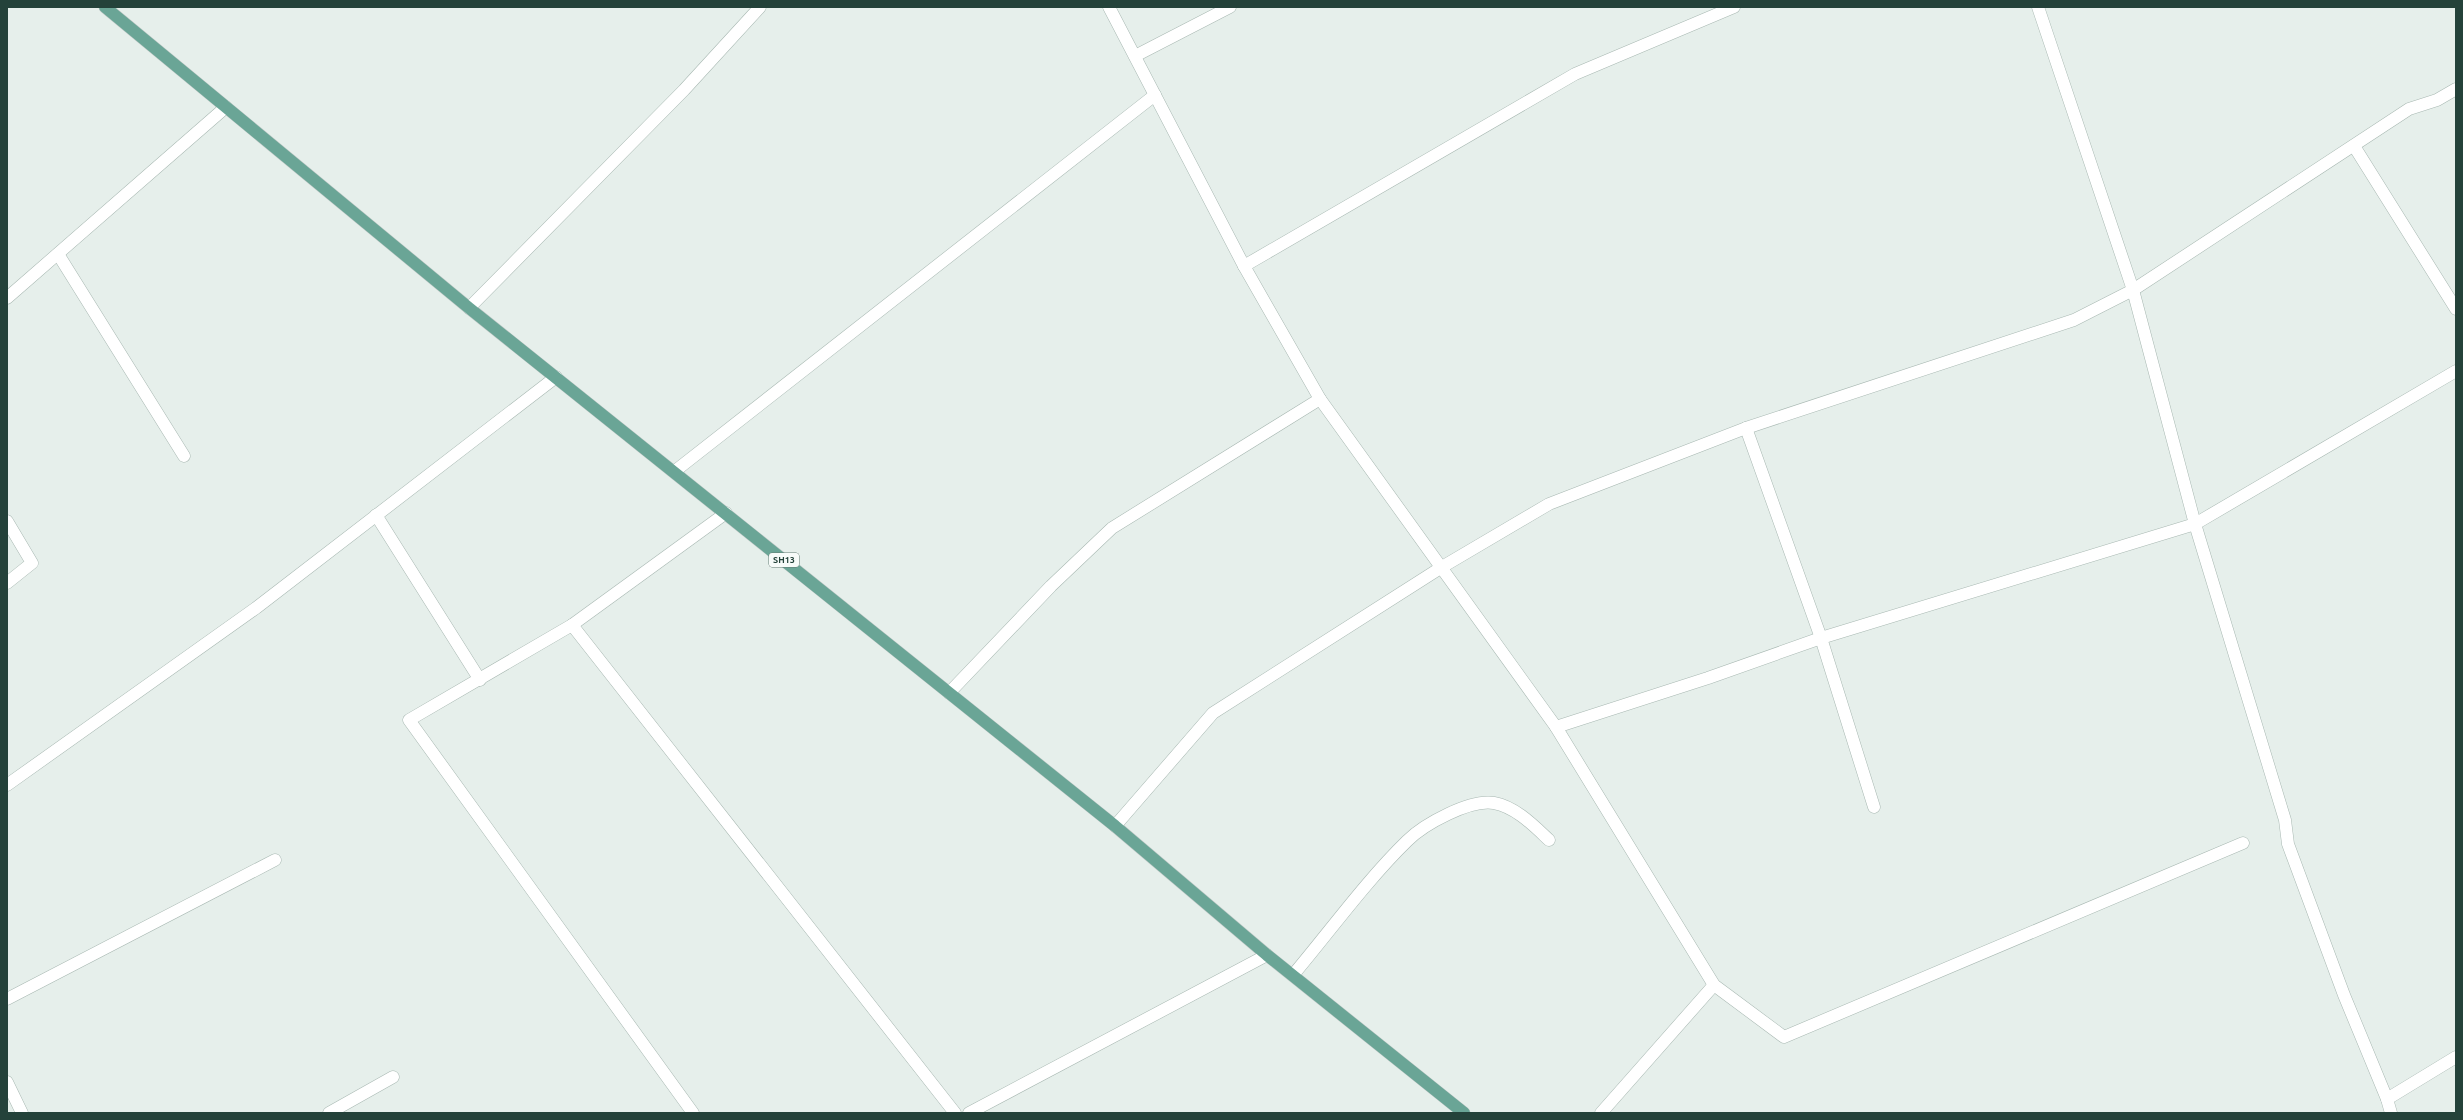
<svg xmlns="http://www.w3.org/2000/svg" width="2463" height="1120" viewBox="0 0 2463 1120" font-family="Ubuntu,sans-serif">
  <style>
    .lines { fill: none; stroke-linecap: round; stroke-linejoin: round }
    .minor-casing { stroke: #a8b8b2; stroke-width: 13 }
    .tertiary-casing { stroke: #a8b8b2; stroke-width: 13 }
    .primary-casing { stroke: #c2cac8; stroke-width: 13 }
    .minor { stroke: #fff; stroke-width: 12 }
    .tertiary { stroke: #fff; stroke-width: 12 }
    .primary { stroke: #6aa596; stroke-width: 12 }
    .labels { text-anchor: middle; stroke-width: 3.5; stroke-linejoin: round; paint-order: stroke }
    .shield { fill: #f7fbf9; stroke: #637a73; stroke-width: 1 }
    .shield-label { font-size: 9px; font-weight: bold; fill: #24423a }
  </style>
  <rect width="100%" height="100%" fill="#e6efeb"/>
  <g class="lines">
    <defs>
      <g id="minor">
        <polyline points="1109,7 1244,266 1320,399 1556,727 1714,985 1784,1037 2243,843"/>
        <polyline points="2038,7 2133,290 2195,524 2285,820 2288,844 2344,995 2387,1099 2391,1113"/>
        <polyline points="1135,56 1230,7"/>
        <polyline points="2354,146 2456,309"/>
        <polyline points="58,254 184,456"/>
        <polyline points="1244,266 1575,74 1734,7"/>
        <polyline points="7,298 226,107"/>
        <polyline points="469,308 684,90 760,7"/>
        <polyline points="1746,428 1821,638 1874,807"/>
        <polyline points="675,471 1155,95"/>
        <polyline points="376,515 480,680"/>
        <polyline points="7,521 32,563 7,583"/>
        <polyline points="572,625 726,513"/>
        <polyline points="949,693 1051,586 1112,528 1320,399"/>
        <polyline points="1556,727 1708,678 1821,638 2195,524 2456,371"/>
        <polyline points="7,785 256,608 556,377"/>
        <polyline points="1115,826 1213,713 1442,567 1549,504 1746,428 2074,320 2133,290 2409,109 2437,100 2456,89"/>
        <path d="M 1293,975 C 1330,931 1367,880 1407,841 C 1424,824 1470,799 1494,803 C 1516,807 1534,826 1549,840"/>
        <polyline points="7,999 275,860"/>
        <polyline points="7,1082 22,1113"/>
        <polyline points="2387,1099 2456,1057"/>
        <polyline points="329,1113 393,1077"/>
        <polyline points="693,1113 409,720 572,625 955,1113"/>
        <polyline points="1601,1113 1714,985"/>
      </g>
      <polyline id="tertiary" points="969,1113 1267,955"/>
      <polyline id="primary" points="105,7 469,308 1115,826 1267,955 1464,1113"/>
    </defs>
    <use href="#minor" class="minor-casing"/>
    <use href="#tertiary" class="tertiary-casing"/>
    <use href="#primary" class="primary-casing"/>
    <use href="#minor" class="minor"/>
    <use href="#tertiary" class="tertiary"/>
    <use href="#primary" class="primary"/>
  </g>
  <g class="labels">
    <rect class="shield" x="769" y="553" width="30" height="14" rx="3"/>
    <g class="shield-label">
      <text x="784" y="563">SH13</text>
    </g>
  </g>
  <rect width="2463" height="1120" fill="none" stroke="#24423a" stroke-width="16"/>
</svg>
